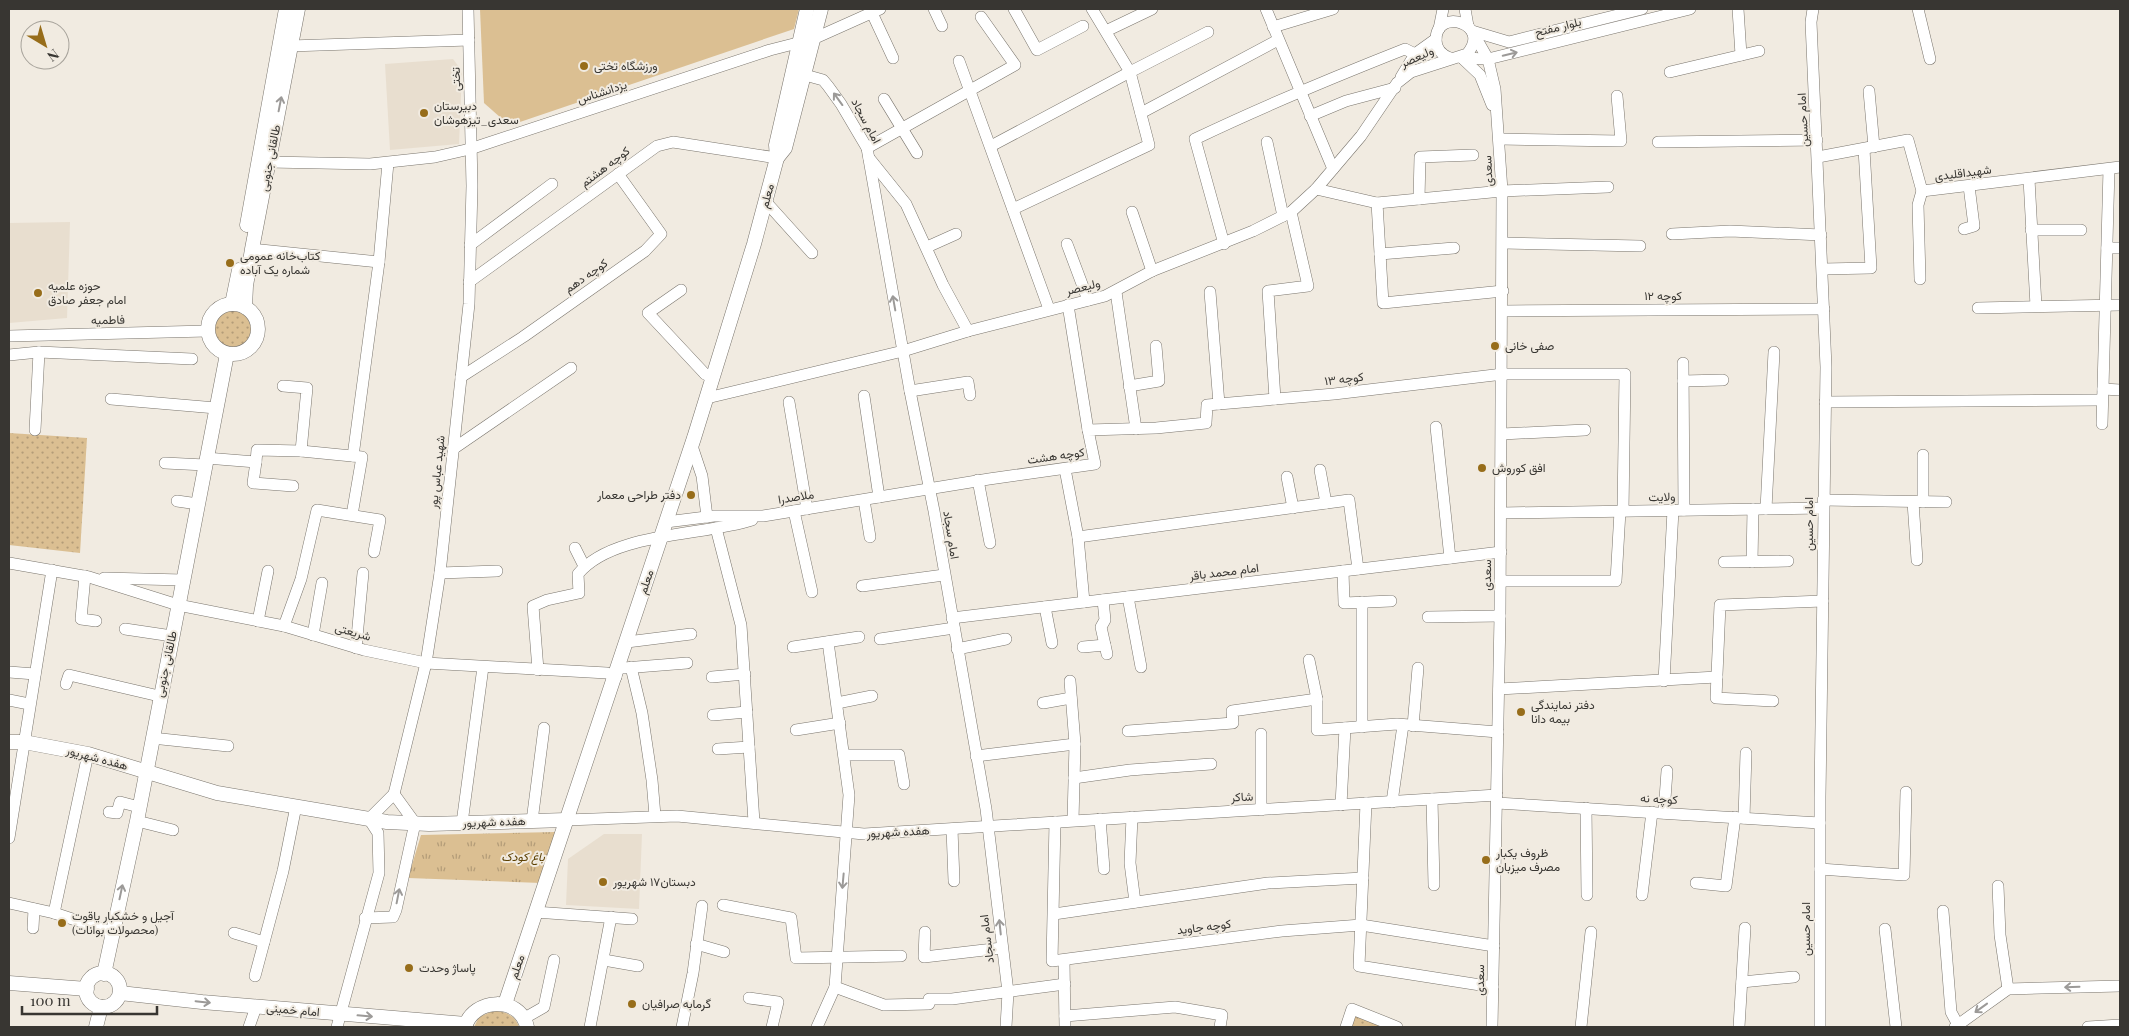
<svg xmlns="http://www.w3.org/2000/svg" width="2129" height="1036" viewBox="0 0 2129 1036" font-family="'Playfair Display',Vazirmatn,serif">
  <style>
    .built { fill: #e8decf }
    .grass { fill: url(#grass-dots) }
    .park { fill: url(#park-tufts) }
    .pitch { fill: #dbbf92 }
    .lines { fill: none; stroke-linecap: round; stroke-linejoin: round }
    .minor-casing { stroke: #7a756d; stroke-width: 12 }
    .major-casing { stroke: #7a756d; stroke-width: 15 }
    .minor { stroke: #fff; stroke-width: 11 }
    .major { stroke: #fff; stroke-width: 14 }
    .oneway { stroke: #9c9a98 }
    .poi-dot { fill: #976d1a; stroke: #f1ebe1; stroke-width: 2 }
    .labels { text-anchor: middle; stroke-width: 4; stroke-linejoin: round; paint-order: stroke }
    .street-label { font-size: 12px; fill: #383632; stroke: #f1ebe1 }
    .poi-label { font-size: 12px; fill: #383632; stroke: #f1ebe1; text-anchor: start }
    .park-label { font-size: 12px; font-style: italic; fill: #5d4103; stroke: #f1ebe1 }
  </style>
  <defs>
    <pattern id="grass-dots" width="8" height="8" patternUnits="userSpaceOnUse" patternTransform="scale(1.25)"><rect width="8" height="8" fill="#dbbf92"/><path d="M2 2h.1M6 6h.1" fill="none" stroke="#b39c78" stroke-width="1.8" stroke-linecap="round"/></pattern>
    <pattern id="park-tufts" width="24" height="20" patternUnits="userSpaceOnUse" patternTransform="scale(1.25)"><rect width="24" height="20" fill="#dbbf92"/><path d="M3 7l-1-3M5 7V3M7 7l1-3M15 17l-1-3M17 17v-4M19 17l1-3" fill="none" stroke="#b39c78"/></pattern>
  </defs>
  <rect width="100%" height="100%" fill="#f1ebe1"/>
  <g class="built">
    <polygon points="453,59 462,71 459,144 390,150 385,64"/>
    <polygon points="70,222 67,318 9,323 9,223"/>
    <polygon points="604,834 642,834 639,909 566,905 568,859"/>
  </g>
  <g class="grass">
    <circle cx="233" cy="330" r="19"/>
    <polygon points="9,433 87,438 80,553 9,545"/>
    <polygon points="1352,1009 1397,1027 1346,1027"/>
    <path d="M 493,1011 C 505,1011 515,1015 519,1027 L 474,1027 L 479,1017 Z"/>
  </g>
  <polygon class="park" points="556,832 541,883 408,878 421,835"/>
  <polygon class="pitch" points="480,9 799,9 794,29 517,123 501,118 484,103"/>
  <g class="lines">
    <defs>
      <g id="minor">
        <polyline points="934,9 942,26"/>
        <polyline points="1014,9 1037,50 1083,26"/>
        <polyline points="1266,9 1333,169"/>
        <polyline points="1465,9 1468,26"/>
        <polyline points="1738,9 1741,55"/>
        <polyline points="1813,9 1811,22 1826,367 1820,797 1820,1027"/>
        <polyline points="1918,9 1930,59"/>
        <polyline points="872,13 893,58"/>
        <polyline points="1273,27 1333,9"/>
        <polyline points="1439,29 1443,9"/>
        <polyline points="1106,31 1152,9"/>
        <polyline points="1472,31 1488,59 1495,89 1502,191 1500,616 1492,1027"/>
        <polyline points="1472,31 1509,42 1642,9"/>
        <polyline points="290,46 469,40"/>
        <polyline points="1462,58 1488,59 1690,9"/>
        <polyline points="1462,58 1480,75 1492,105"/>
        <polyline points="959,61 1049,309"/>
        <polyline points="1670,72 1759,51"/>
        <polyline points="805,75 823,80 828,86 841,104 867,148 910,391 934,511 986,809 1008,992 1006,1027"/>
        <polyline points="1401,77 1415,54 1436,39"/>
        <polyline points="1869,91 1874,147"/>
        <polyline points="884,99 917,153"/>
        <polyline points="1141,113 1278,40"/>
        <polyline points="1310,116 1346,101 1395,88"/>
        <polyline points="1500,139 1621,141 1617,96"/>
        <polyline points="1267,142 1283,216"/>
        <polyline points="1658,142 1817,140"/>
        <polyline points="991,146 1130,72 1092,9"/>
        <polyline points="867,148 1015,65 981,17"/>
        <polyline points="1818,157 1908,140 1922,191 2120,167"/>
        <polyline points="869,158 906,204 943,285 968,331"/>
        <polyline points="269,162 370,164 435,157 470,149 770,50 813,39 880,9"/>
        <polyline points="2029,179 2036,306"/>
        <polyline points="1316,189 1377,203 1383,303 1503,291"/>
        <polyline points="1419,199 1420,157 1473,155"/>
        <polyline points="766,202 812,253"/>
        <polyline points="1377,203 1502,191 1608,187"/>
        <polyline points="1013,209 1149,145 1130,72 1208,32"/>
        <polyline points="1132,212 1152,271"/>
        <polyline points="1964,229 1974,226 1969,186"/>
        <polyline points="2031,230 2081,230"/>
        <polyline points="1672,234 1730,231 1821,235"/>
        <polyline points="1503,243 1640,246"/>
        <polyline points="1067,244 1088,300"/>
        <path d="M 1224,244 L 1195,139 C 1264,106 1334,77 1405,49 L 1415,54"/>
        <polyline points="470,245 552,184"/>
        <polyline points="927,247 956,234"/>
        <polyline points="2107,248 2120,248"/>
        <polyline points="252,249 379,262"/>
        <polyline points="1380,254 1454,248"/>
        <polyline points="1823,269 1871,268 1864,149"/>
        <polyline points="1920,279 1918,205 1922,191"/>
        <polyline points="469,282 657,146 673,142 777,158"/>
        <polyline points="681,290 648,313 705,374 713,378"/>
        <polyline points="1116,292 1136,429"/>
        <polyline points="1210,292 1219,404"/>
        <polyline points="1068,305 1088,430"/>
        <polyline points="1978,308 2120,305"/>
        <polyline points="1503,311 1824,309"/>
        <polyline points="9,336 207,331"/>
        <polyline points="9,355 39,352 192,359"/>
        <polyline points="1683,363 1684,510"/>
        <polyline points="461,377 523,337 645,251 661,234 618,174"/>
        <polyline points="1683,381 1723,380"/>
        <polyline points="283,386 307,388 301,451"/>
        <polyline points="1129,386 1159,381 1156,346"/>
        <polyline points="2103,389 2120,390"/>
        <polyline points="910,391 968,382 970,395"/>
        <polyline points="864,396 879,497"/>
        <path d="M 707,398 L 903,351 L 968,331 L 1105,296 L 1152,271 L 1253,231 L 1291,212 L 1316,189 L 1361,136 L 1397,83 L 1411,72 L 1467,54 C 1493,24 1436,6 1436,40 C 1436,49 1442,55 1450,58"/>
        <polyline points="111,399 216,408"/>
        <polyline points="1275,399 1268,291 1308,286 1291,212"/>
        <polyline points="789,402 807,509"/>
        <polyline points="1825,402 2102,400"/>
        <polyline points="2102,424 2109,169"/>
        <polyline points="1436,427 1450,558"/>
        <polyline points="35,430 39,352"/>
        <polyline points="1502,434 1585,430"/>
        <polyline points="692,446 702,476 707,517"/>
        <polyline points="453,449 571,368"/>
        <polyline points="353,456 379,262 388,163"/>
        <polyline points="206,458 256,462 257,450 301,451 362,457 352,515"/>
        <polyline points="256,462 253,483 293,486"/>
        <polyline points="165,463 205,465"/>
        <polyline points="1065,469 1078,537 1084,602"/>
        <polyline points="1320,470 1326,503"/>
        <polyline points="1287,477 1293,508"/>
        <polyline points="978,480 990,543"/>
        <polyline points="864,500 870,537"/>
        <polyline points="1823,500 1946,502"/>
        <polyline points="177,501 198,504"/>
        <polyline points="1913,502 1917,560"/>
        <polyline points="1923,502 1923,455"/>
        <polyline points="1766,509 1774,352"/>
        <polyline points="794,511 812,592"/>
        <polyline points="1501,513 1823,508"/>
        <polyline points="666,522 714,516 763,516 989,479 1095,464 1088,430 1156,428 1206,423 1207,405 1334,394 1503,374 1625,374 1623,511"/>
        <polyline points="716,528 741,625 754,822"/>
        <polyline points="1078,537 1349,500 1358,569"/>
        <polyline points="575,548 584,566"/>
        <polyline points="1724,562 1788,561"/>
        <polyline points="1752,562 1753,509"/>
        <polyline points="9,563 89,577 178,605 284,626 364,650 426,663 607,673 616,677"/>
        <polyline points="1343,571 1344,603 1391,601"/>
        <polyline points="440,573 497,571"/>
        <polyline points="85,576 81,619 96,621"/>
        <polyline points="104,578 183,580"/>
        <polyline points="1500,581 1616,581 1620,511"/>
        <polyline points="862,586 944,575"/>
        <polyline points="1128,597 1141,667"/>
        <polyline points="1103,600 1105,620 1101,627 1107,654"/>
        <polyline points="1362,602 1362,727"/>
        <polyline points="1045,607 1052,643"/>
        <polyline points="1428,617 1500,616"/>
        <polyline points="952,618 1501,552"/>
        <polyline points="258,621 268,571"/>
        <polyline points="284,626 301,579 317,510 380,520 374,552"/>
        <polyline points="125,629 172,636"/>
        <polyline points="313,635 322,583"/>
        <polyline points="880,639 954,628"/>
        <polyline points="627,642 691,634"/>
        <polyline points="793,647 859,637"/>
        <polyline points="1083,647 1105,645"/>
        <polyline points="356,648 363,573"/>
        <polyline points="957,649 1006,639"/>
        <polyline points="1309,660 1317,699 1317,730 1397,724 1498,732"/>
        <polyline points="631,667 642,713 652,780 655,816"/>
        <polyline points="624,668 687,663"/>
        <path d="M 538,670 L 533,606 L 547,600 L 579,593 L 578,574 C 612,532 703,536 752,520"/>
        <polyline points="9,672 35,674"/>
        <polyline points="712,677 745,674"/>
        <polyline points="1070,681 1075,744 1073,820"/>
        <polyline points="1664,681 1673,510"/>
        <polyline points="66,684 69,675 159,696"/>
        <polyline points="1499,689 1717,677"/>
        <polyline points="9,700 29,704"/>
        <polyline points="1773,701 1716,698 1720,605 1823,601"/>
        <polyline points="837,703 872,696"/>
        <polyline points="1043,703 1071,698"/>
        <polyline points="713,715 747,712"/>
        <polyline points="1413,726 1418,668"/>
        <polyline points="796,730 840,723"/>
        <polyline points="1128,731 1233,723 1232,711 1317,699"/>
        <polyline points="152,738 228,746"/>
        <polyline points="718,749 749,747"/>
        <polyline points="844,755 899,755 904,784"/>
        <polyline points="976,756 1075,744"/>
        <polyline points="1074,778 1130,770 1211,764"/>
        <polyline points="394,794 426,663 440,573 469,304 472,186 468,9"/>
        <polyline points="1432,799 1434,885"/>
        <polyline points="1392,802 1403,725"/>
        <polyline points="1366,803 1359,966 1493,987"/>
        <polyline points="1497,803 1820,823"/>
        <polyline points="1341,805 1345,728"/>
        <polyline points="1586,808 1587,895"/>
        <polyline points="1261,810 1261,734"/>
        <polyline points="109,812 117,813 120,802 139,807"/>
        <polyline points="1664,813 1667,771"/>
        <polyline points="1132,817 1130,863 1135,902"/>
        <polyline points="1744,818 1746,753"/>
        <polyline points="1100,819 1104,869"/>
        <polyline points="566,820 677,816 864,834 1497,795"/>
        <polyline points="137,821 173,830"/>
        <polyline points="532,821 544,728"/>
        <polyline points="1055,822 1052,961 1282,931 1361,925 1494,946"/>
        <polyline points="462,823 483,667"/>
        <polyline points="952,829 954,881"/>
        <polyline points="9,838 52,570"/>
        <polyline points="1820,869 1904,875 1906,792"/>
        <polyline points="1696,883 1726,886 1735,817"/>
        <polyline points="1998,886 2000,935 2008,989"/>
        <polyline points="1642,895 1652,812"/>
        <polyline points="9,903 54,913 112,932"/>
        <polyline points="723,905 791,918 796,958 901,956"/>
        <polyline points="1943,911 1951,1012 1958,1025"/>
        <polyline points="535,912 632,919"/>
        <polyline points="54,913 88,754"/>
        <polyline points="1054,914 1268,883 1363,878"/>
        <polyline points="365,918 393,917 396,910 415,823 394,794"/>
        <polyline points="33,928 34,909"/>
        <polyline points="1885,929 1896,1027"/>
        <polyline points="925,932 924,957 1002,948"/>
        <polyline points="234,933 264,942"/>
        <polyline points="696,944 724,952"/>
        <polyline points="604,960 638,966"/>
        <polyline points="1064,960 1065,1027"/>
        <polyline points="255,976 283,871 296,806"/>
        <polyline points="1742,982 1794,977"/>
        <polyline points="835,987 884,1005 929,1004 929,999 952,999 1065,984"/>
        <polyline points="749,998 778,1002 772,1027"/>
        <polyline points="1065,1016 1175,1007 1222,1015 1220,1027"/>
        <polyline points="523,1019 544,1007 554,960"/>
        <polyline points="249,1027 256,1007"/>
        <polyline points="337,1027 379,873 378,833 369,819 394,794"/>
        <polyline points="590,1027 611,917"/>
        <polyline points="682,1027 693,973 702,906"/>
        <polyline points="817,1027 835,987 849,795 828,642"/>
        <polyline points="1346,1027 1352,1009 1397,1027"/>
        <polyline points="1581,1027 1591,932"/>
        <polyline points="1739,1027 1745,928"/>
        <polyline points="1955,1027 2008,989 2120,986"/>
        <polyline points="2088,1027 2120,1025"/>
      </g>
      <g id="major">
        <polyline points="777,158 785,148 821,9"/>
        <polyline points="247,225 286,9"/>
        <circle cx="233" cy="329" r="25"/>
        <polyline points="232,304 239,270"/>
        <polyline points="245,307 246,286 252,249 298,9"/>
        <polyline points="9,742 24,742 88,754 217,793 387,822 429,824 566,820"/>
        <circle cx="103" cy="990" r="17"/>
        <polyline points="104,974 137,821 227,354"/>
        <polyline points="9,983 87,989"/>
        <polyline points="120,993 202,1002 466,1024"/>
        <polyline points="505,1004 694,438 754,244 777,158 776,145 807,9"/>
        <polyline points="96,1027 101,1007"/>
        <path d="M 465,1027 C 473,998 520,995 527,1027"/>
      </g>
    </defs>
    <use href="#minor" class="minor-casing"/>
    <use href="#major" class="major-casing"/>
    <use href="#minor" class="minor"/>
    <use href="#major" class="major"/>
  </g>
  <defs><path id="oneway-shaft" d="M-6 0H5M1.5-3L5.5 0L1.5 3" fill="none" stroke-width="1.6" stroke-linecap="round" stroke-linejoin="round" transform="scale(1.25)"/></defs>
  <g class="oneway">
    <use href="#oneway-shaft" transform="translate(1510 54) rotate(-14)"/>
    <use href="#oneway-shaft" transform="translate(838 99) rotate(-126)"/>
    <use href="#oneway-shaft" transform="translate(280 104) rotate(-79)"/>
    <use href="#oneway-shaft" transform="translate(894 303) rotate(-100)"/>
    <use href="#oneway-shaft" transform="translate(843 881) rotate(95)"/>
    <use href="#oneway-shaft" transform="translate(121 892) rotate(-78)"/>
    <use href="#oneway-shaft" transform="translate(398 896) rotate(-79)"/>
    <use href="#oneway-shaft" transform="translate(1000 927) rotate(-96)"/>
    <use href="#oneway-shaft" transform="translate(2072 987) rotate(178)"/>
    <use href="#oneway-shaft" transform="translate(203 1002) rotate(6)"/>
    <use href="#oneway-shaft" transform="translate(1981 1008) rotate(144)"/>
    <use href="#oneway-shaft" transform="translate(365 1016) rotate(5)"/>
  </g>
  <g class="poi-dot">
    <circle cx="584" cy="66" r="5"/>
    <circle cx="424" cy="113" r="5"/>
    <circle cx="230" cy="263" r="5"/>
    <circle cx="38" cy="293" r="5"/>
    <circle cx="1495" cy="346" r="5"/>
    <circle cx="1482" cy="468" r="5"/>
    <circle cx="691" cy="495" r="5"/>
    <circle cx="1521" cy="712" r="5"/>
    <circle cx="1486" cy="860" r="5"/>
    <circle cx="603" cy="882" r="5"/>
    <circle cx="62" cy="923" r="5"/>
    <circle cx="409" cy="968" r="5"/>
    <circle cx="632" cy="1004" r="5"/>
  </g>
  <g class="labels">
    <g class="street-label">
      <text transform="translate(1558 27) rotate(-14)" y="4">بلوار مفتح</text>
      <text transform="translate(1417 57) rotate(-24)" y="4">ولیعصر</text>
      <text transform="translate(456 79) rotate(-91)" y="4">تختی</text>
      <text transform="translate(602 92) rotate(-18)" y="4">یزدانشناس</text>
      <text transform="translate(1803 120) rotate(-93)" y="4">امام حسین</text>
      <text transform="translate(866 121) rotate(62)" y="4">امام سجاد</text>
      <text transform="translate(270 158) rotate(-79)" y="4">طالقانی جنوبی</text>
      <text transform="translate(605 167) rotate(-37)" y="4">کوچه هشتم</text>
      <text transform="translate(1488 171) rotate(-93)" y="4">سعدی</text>
      <text transform="translate(1963 173) rotate(-7)" y="4">شهیداقلیدی</text>
      <text transform="translate(767 196) rotate(-75)" y="4">معلم</text>
      <text transform="translate(586 276) rotate(-35)" y="4">کوچه دهم</text>
      <text transform="translate(1083 287) rotate(-14)" y="4">ولیعصر</text>
      <text x="1663" y="300">کوچه ۱۲</text>
      <text transform="translate(108 320) rotate(-1)" y="4">فاطمیه</text>
      <text transform="translate(1344 379) rotate(-7)" y="4">کوچه ۱۳</text>
      <text transform="translate(1056 456) rotate(-8)" y="4">کوچه هشت</text>
      <text transform="translate(437 472) rotate(-84)" y="4">شهید عباس پور</text>
      <text transform="translate(796 497) rotate(-9)" y="4">ملاصدرا</text>
      <text transform="translate(1662 497) rotate(-1)" y="4">ولایت</text>
      <text transform="translate(1809 524) rotate(-90)" y="4">امام حسین</text>
      <text transform="translate(951 535) rotate(81)" y="4">امام سجاد</text>
      <text transform="translate(1224 572) rotate(-7)" y="4">امام محمد باقر</text>
      <text transform="translate(1487 575) rotate(-89)" y="4">سعدی</text>
      <text transform="translate(646 582) rotate(-72)" y="4">معلم</text>
      <text transform="translate(353 632) rotate(16)" y="4">شریعتی</text>
      <text transform="translate(166 664) rotate(-78)" y="4">طالقانی جنوبی</text>
      <text transform="translate(97 758) rotate(15)" y="4">هفده شهریور</text>
      <text transform="translate(1242 797) rotate(-3)" y="4">شاکر</text>
      <text transform="translate(1659 799) rotate(3)" y="4">کوچه نه</text>
      <text transform="translate(494 822) rotate(-2)" y="4">هفده شهریور</text>
      <text transform="translate(898 832) rotate(-3)" y="4">هفده شهریور</text>
      <text transform="translate(1204 927) rotate(-7)" y="4">کوچه جاوید</text>
      <text transform="translate(1806 929) rotate(-90)" y="4">امام حسین</text>
      <text transform="translate(987 939) rotate(-97)" y="4">امام سجاد</text>
      <text transform="translate(517 967) rotate(-72)" y="4">معلم</text>
      <text transform="translate(1480 980) rotate(-89)" y="4">سعدی</text>
      <text transform="translate(293 1010) rotate(5)" y="4">امام خمینی</text>
    </g>
    <g class="poi-label">
      <text x="594" y="70">ورزشگاه تختی</text>
      <text x="434" y="110">دبیرستان<tspan x="434" dy="14">سعدی_تیزهوشان</tspan></text>
      <text x="240" y="260">کتاب‌خانه عمومی<tspan x="240" dy="14">شماره یک آباده</tspan></text>
      <text x="48" y="290">حوزه علمیه<tspan x="48" dy="14">امام جعفر صادق</tspan></text>
      <text x="1505" y="350">صفی خانی</text>
      <text x="1492" y="472">افق کوروش</text>
      <text x="681" y="499" text-anchor="end">دفتر طراحی معمار</text>
      <text x="1531" y="709">دفتر نمایندگی<tspan x="1531" dy="14">بیمه دانا</tspan></text>
      <text x="1496" y="857">ظروف یکبار<tspan x="1496" dy="14">مصرف میزبان</tspan></text>
      <text x="613" y="886">دبستان۱۷ شهریور</text>
      <text x="72" y="920">آجیل و خشکبار یاقوت<tspan x="72" dy="14">(محصولات بوانات)</tspan></text>
      <text x="419" y="972">پاساژ وحدت</text>
      <text x="642" y="1008">گرمابه صرافیان</text>
    </g>
    <g class="park-label">
      <text x="523" y="861">باغ کودک</text>
    </g>
  </g>
  <rect width="2129" height="1036" fill="none" stroke="#383632" stroke-width="20"/>
  <g transform="translate(45 45) rotate(142)"><circle r="24" fill="#f1ebe1" stroke="#a7a39b"/>
  <path d="M0-4L9 19L0 12L-9 19Z" fill="#976d1a"/>
  <text y="-8" font-size="14" font-weight="bold" text-anchor="middle" fill="#383632">N</text>
  </g>
  <path d="M22 1006v8h135v-8" fill="none" stroke="#383632" stroke-width="2.5"/>
  <text x="30" y="1006" font-size="15" fill="#383632" stroke="#f1ebe1" stroke-width="4" paint-order="stroke">100 m</text>
</svg>
